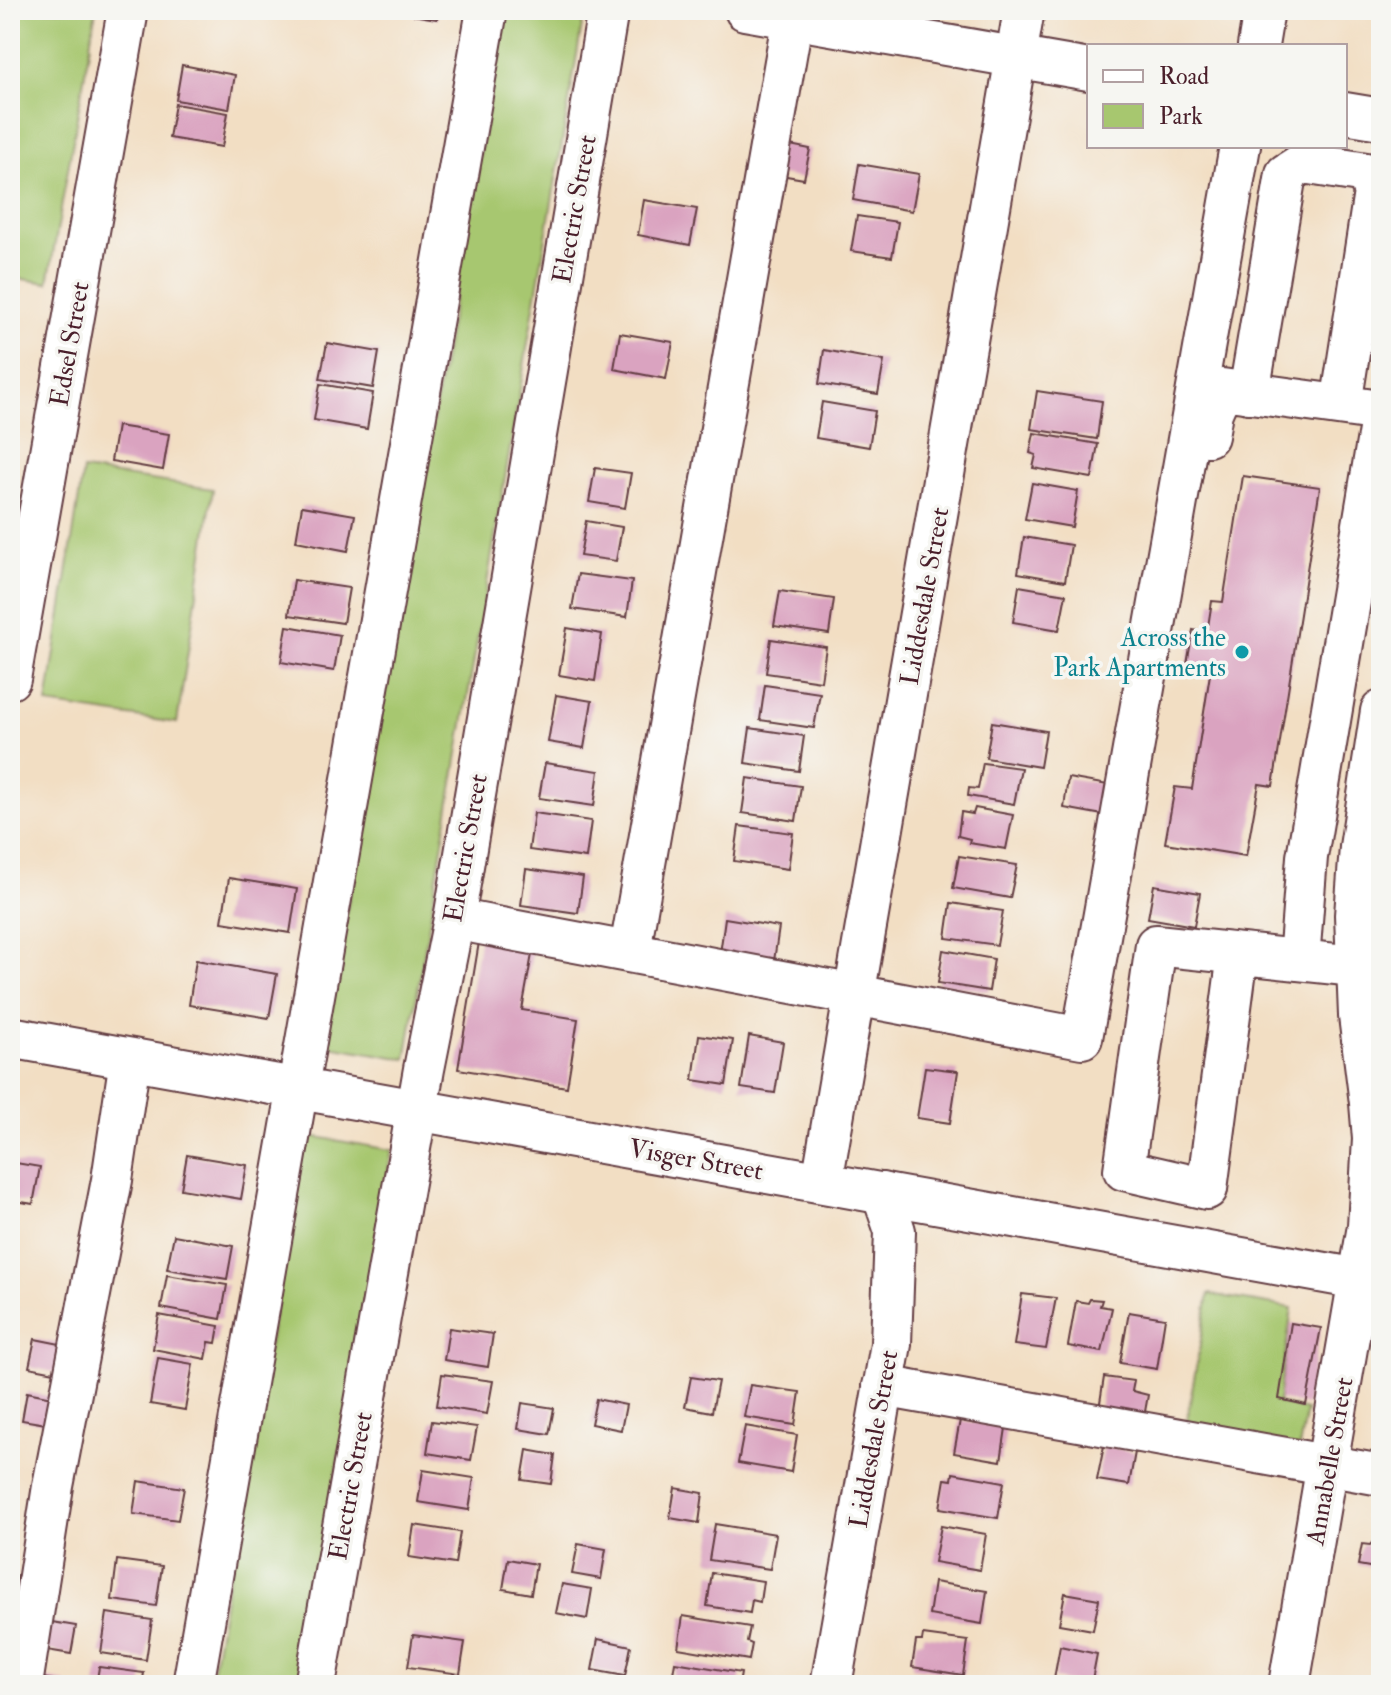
<svg xmlns="http://www.w3.org/2000/svg" width="1391" height="1695" viewBox="0 0 1391 1695" font-family="'IM FELL Double Pica',serif">
  <style>
    .green { fill: #a7c76f; stroke: #78734d; stroke-width: 2 }
    .building { fill: #daa3c0 }
    .lines { fill: none; stroke-linecap: round; stroke-linejoin: round }
    .minor-casing { stroke: #633c42; stroke-width: 44 }
    .minor { stroke: #fff; stroke-width: 40 }
    .culture-dot { fill: #0f9aa8; stroke: #f6f6f2; stroke-width: 3 }
    .labels { text-anchor: middle; stroke-width: 7; stroke-linejoin: round; paint-order: stroke }
    .street-label { font-size: 26px; fill: #4a1f2b; stroke: #f6f6f2 }
    .culture-label { font-size: 26px; fill: #0d838f; stroke: #f6f6f2; text-anchor: end }
  </style>
  <rect width="100%" height="100%" fill="#f6f6f2"/>
  <filter id="ink" filterUnits="userSpaceOnUse"><feTurbulence type="fractalNoise" baseFrequency=".0125" numOctaves="2"/><feDisplacementMap in="SourceGraphic" scale="16" xChannelSelector="R" yChannelSelector="G"/><feConvolveMatrix kernelMatrix="1 2 1 2 8 2 1 2 1" color-interpolation-filters="sRGB"/></filter>
  <filter id="wash" filterUnits="userSpaceOnUse"><feTurbulence type="fractalNoise" baseFrequency=".006" numOctaves="4" result="noise"/><feDisplacementMap in="SourceGraphic" scale="32" xChannelSelector="R" yChannelSelector="G"/><feGaussianBlur stdDeviation="1.8" result="paint"/><feColorMatrix in="noise" values="0 0 0 0 0 0 0 0 0 0 0 0 0 0 0 0 0 1.4 0 .05"/><feComposite in="paint" operator="in"/></filter>
  <g filter="url(#wash)">
    <rect width="100%" height="100%" fill="#f2dec3"/>
    <g class="green">
      <polygon points="10,10 96,10 48,283 10,277"/>
      <polygon points="505,10 530,10 583,19 406,1059 323,1045"/>
      <polygon points="83,470 213,489 177,723 47,704"/>
      <polygon points="305,1135 392,1150 299,1685 210,1685"/>
      <polygon points="1209,1294 1292,1308 1278,1403 1306,1410 1299,1448 1185,1430"/>
    </g>
    <g id="blocks">
      <g class="building">
        <polygon points="400,10 439,10 437,19 400,13"/>
        <polygon points="182,65 235,75 229,109 176,100"/>
        <polygon points="175,104 228,113 222,147 169,138"/>
        <polygon points="780,143 810,149 804,179 775,174"/>
        <polygon points="859,164 919,174 912,211 853,200"/>
        <polygon points="644,200 697,209 690,245 638,235"/>
        <polygon points="857,216 898,222 892,257 851,251"/>
        <polygon points="620,333 673,342 666,379 614,369"/>
        <polygon points="327,343 379,352 373,388 320,379"/>
        <polygon points="824,350 884,361 878,394 819,384"/>
        <polygon points="320,384 373,393 367,429 314,420"/>
        <polygon points="1037,391 1102,401 1097,439 1031,429"/>
        <polygon points="822,402 875,411 869,447 816,438"/>
        <polygon points="117,426 169,434 163,470 111,461"/>
        <polygon points="1034,433 1098,444 1092,478 1033,468 1036,455 1030,453"/>
        <polygon points="595,468 631,473 625,508 589,502"/>
        <polygon points="1243,476 1320,487 1273,786 1259,784 1246,856 1165,843 1175,787 1192,789 1210,674 1186,670 1193,630 1207,633 1212,601 1223,602"/>
        <polygon points="1032,483 1078,491 1072,527 1025,519"/>
        <polygon points="302,506 355,515 348,551 296,541"/>
        <polygon points="586,521 622,527 616,561 580,556"/>
        <polygon points="1024,537 1071,545 1065,581 1018,573"/>
        <polygon points="578,574 632,581 627,617 572,609"/>
        <polygon points="294,580 349,588 343,623 289,615"/>
        <polygon points="1019,586 1066,594 1059,630 1013,622"/>
        <polygon points="780,591 834,599 829,634 774,626"/>
        <polygon points="287,626 340,635 334,671 281,662"/>
        <polygon points="567,628 602,634 595,681 559,675"/>
        <polygon points="771,639 826,647 821,681 766,673"/>
        <polygon points="765,685 820,693 814,728 760,720"/>
        <polygon points="556,695 592,701 584,748 548,742"/>
        <polygon points="992,722 1046,731 1040,767 986,758"/>
        <polygon points="750,728 804,736 799,771 745,763"/>
        <polygon points="545,763 599,771 594,806 539,798"/>
        <polygon points="983,763 1021,768 1014,804 968,796 969,788 978,789"/>
        <polygon points="747,778 801,786 796,821 742,813"/>
        <polygon points="1068,778 1108,785 1103,815 1064,808"/>
        <polygon points="975,808 1013,815 1006,849 969,843 970,839 958,836 961,812 973,814"/>
        <polygon points="534,813 591,821 586,858 529,850"/>
        <polygon points="739,826 793,833 788,869 734,861"/>
        <polygon points="959,856 1017,865 1010,898 953,888"/>
        <polygon points="526,869 583,877 578,913 521,905"/>
        <polygon points="229,878 297,889 290,933 222,922"/>
        <polygon points="1154,885 1200,893 1194,926 1148,918"/>
        <polygon points="951,903 1003,911 997,945 946,938"/>
        <polygon points="725,918 779,927 774,961 720,954"/>
        <polygon points="480,936 534,943 522,1010 578,1019 567,1087 458,1069"/>
        <polygon points="943,950 994,959 989,991 938,983"/>
        <polygon points="196,960 277,974 269,1018 189,1005"/>
        <polygon points="699,1035 733,1040 726,1085 693,1080"/>
        <polygon points="749,1036 783,1042 775,1093 741,1088"/>
        <polygon points="925,1067 958,1071 950,1123 917,1118"/>
        <polygon points="187,1155 247,1165 241,1199 181,1189"/>
        <polygon points="10,1162 40,1167 33,1204 10,1200"/>
        <polygon points="174,1235 233,1246 227,1279 167,1269"/>
        <polygon points="167,1275 227,1285 221,1319 161,1308"/>
        <polygon points="10,1286 16,1287 12,1307 18,1308 15,1324 10,1323"/>
        <polygon points="1022,1294 1056,1298 1046,1349 1014,1345"/>
        <polygon points="1090,1299 1102,1300 1100,1306 1112,1308 1102,1352 1068,1346 1076,1301 1088,1303"/>
        <polygon points="1129,1312 1165,1318 1157,1369 1120,1363"/>
        <polygon points="159,1315 219,1326 216,1343 209,1342 206,1359 153,1349"/>
        <polygon points="1291,1323 1321,1328 1306,1405 1279,1399"/>
        <polygon points="449,1328 493,1334 488,1367 444,1360"/>
        <polygon points="35,1339 65,1345 60,1373 29,1367"/>
        <polygon points="158,1358 193,1364 185,1410 150,1404"/>
        <polygon points="442,1374 493,1381 487,1414 437,1406"/>
        <polygon points="691,1377 718,1381 712,1412 685,1407"/>
        <polygon points="1104,1377 1134,1381 1132,1391 1148,1395 1144,1417 1099,1409"/>
        <polygon points="750,1385 800,1392 795,1425 744,1417"/>
        <polygon points="27,1392 57,1398 52,1425 22,1420"/>
        <polygon points="596,1399 626,1405 621,1430 591,1424"/>
        <polygon points="522,1403 554,1408 549,1434 518,1429"/>
        <polygon points="960,1420 1006,1428 1001,1461 954,1453"/>
        <polygon points="432,1421 477,1427 471,1460 427,1453"/>
        <polygon points="745,1426 797,1435 791,1472 738,1463"/>
        <polygon points="1104,1446 1135,1452 1129,1485 1097,1480"/>
        <polygon points="527,1450 555,1455 551,1484 522,1480"/>
        <polygon points="423,1470 474,1478 469,1510 418,1502"/>
        <polygon points="953,1473 1004,1482 998,1518 940,1508 945,1479 952,1480"/>
        <polygon points="138,1481 184,1488 178,1520 133,1514"/>
        <polygon points="675,1488 703,1493 699,1523 670,1518"/>
        <polygon points="715,1524 776,1534 770,1569 709,1560"/>
        <polygon points="414,1525 460,1532 455,1564 409,1557"/>
        <polygon points="941,1526 986,1534 980,1570 934,1562"/>
        <polygon points="1379,1535 1381,1535 1381,1569 1358,1565 1362,1544 1370,1545"/>
        <polygon points="578,1544 606,1549 601,1579 572,1574"/>
        <polygon points="508,1559 536,1564 531,1594 503,1589"/>
        <polygon points="117,1560 162,1566 156,1606 112,1600"/>
        <polygon points="712,1573 763,1581 760,1602 752,1600 750,1613 707,1606"/>
        <polygon points="934,1582 987,1591 982,1624 929,1615"/>
        <polygon points="562,1584 592,1589 587,1619 556,1613"/>
        <polygon points="1065,1593 1099,1599 1093,1630 1059,1624"/>
        <polygon points="107,1613 152,1620 146,1660 101,1653"/>
        <polygon points="683,1616 750,1627 747,1642 752,1644 749,1660 678,1648"/>
        <polygon points="46,1621 76,1626 71,1654 41,1649"/>
        <polygon points="413,1635 465,1642 460,1674 408,1667"/>
        <polygon points="923,1635 968,1641 963,1675 912,1667 916,1641 922,1641"/>
        <polygon points="598,1639 631,1646 625,1676 592,1670"/>
        <polygon points="1060,1646 1097,1654 1091,1685 1054,1679"/>
        <polygon points="675,1662 741,1673 739,1685 671,1685"/>
        <polygon points="99,1667 144,1673 142,1685 96,1685"/>
        <polygon points="36,1677 66,1682 66,1685 35,1685"/>
      </g>
    </g>
  </g>
  <g filter="url(#ink)">
    <use href="#blocks" fill-opacity="0" stroke="#633c42" stroke-width="2"/>
    <g class="lines">
      <defs>
        <g id="minor">
          <polyline points="745,10 1089,70"/>
          <polyline points="1258,46 1264,10"/>
          <polyline points="1345,113 1381,119"/>
          <polyline points="1249,393 1286,174 1303,163 1366,173 1374,192 1341,405"/>
          <polyline points="1208,436 1212,412 1222,389 1381,411"/>
          <polyline points="10,679 128,10"/>
          <polyline points="454,919 1082,1038 1240,146"/>
          <polyline points="630,950 794,10"/>
          <polyline points="1238,954 1207,1189 1124,1170 1156,945 1355,966"/>
          <polyline points="1299,960 1307,857 1381,418"/>
          <polyline points="10,1037 1381,1283"/>
          <polyline points="822,1182 1024,10"/>
          <polyline points="883,1386 1381,1475"/>
          <polyline points="22,1685 53,1486 112,1180 130,1059"/>
          <polyline points="193,1685 487,10"/>
          <polyline points="315,1685 424,1069 454,919 608,10"/>
          <polyline points="831,1685 891,1344 895,1231 882,1193"/>
          <polyline points="1289,1685 1368,1226 1373,1139 1370,1103 1359,1016 1355,915 1360,847 1381,711"/>
        </g>
      </defs>
      <use href="#minor" class="minor-casing"/>
      <use href="#minor" class="minor"/>
    </g>
  </g>
  <circle class="culture-dot" cx="1242" cy="652" r="8"/>
  <g class="labels">
    <g class="street-label">
      <text transform="translate(574 209) rotate(-80)" y="9">Electric Street</text>
      <text transform="translate(69 344) rotate(-80)" y="9">Edsel Street</text>
      <text transform="translate(924 596) rotate(-80)" y="9">Liddesdale Street</text>
      <text transform="translate(465 848) rotate(-80)" y="9">Electric Street</text>
      <text transform="translate(696 1159) rotate(10)" y="9">Visger Street</text>
      <text transform="translate(873 1439) rotate(-80)" y="9">Liddesdale Street</text>
      <text transform="translate(1329 1461) rotate(-80)" y="9">Annabelle Street</text>
      <text transform="translate(350 1486) rotate(-80)" y="9">Electric Street</text>
    </g>
    <g class="culture-label">
      <text x="1226" y="646">Across the<tspan x="1226" dy="30">Park Apartments</tspan></text>
    </g>
  </g>
  <rect width="1391" height="1695" fill="none" stroke="#f6f6f2" stroke-width="40"/>
  <rect x="1087" y="44" width="260" height="104" fill="#f6f6f2" stroke="#b1a0a2" stroke-width="2"/>
  <rect x="1103" y="70" width="40" height="12" fill="#ffffff" stroke="#b1a0a2" stroke-width="2"/>
  <text x="1159" y="84" font-size="24" fill="#4a1f2b">Road</text>
  <rect x="1103" y="104" width="40" height="24" fill="#a7c76f" stroke="#b1a0a2" stroke-width="2"/>
  <text x="1159" y="124" font-size="24" fill="#4a1f2b">Park</text>
</svg>
